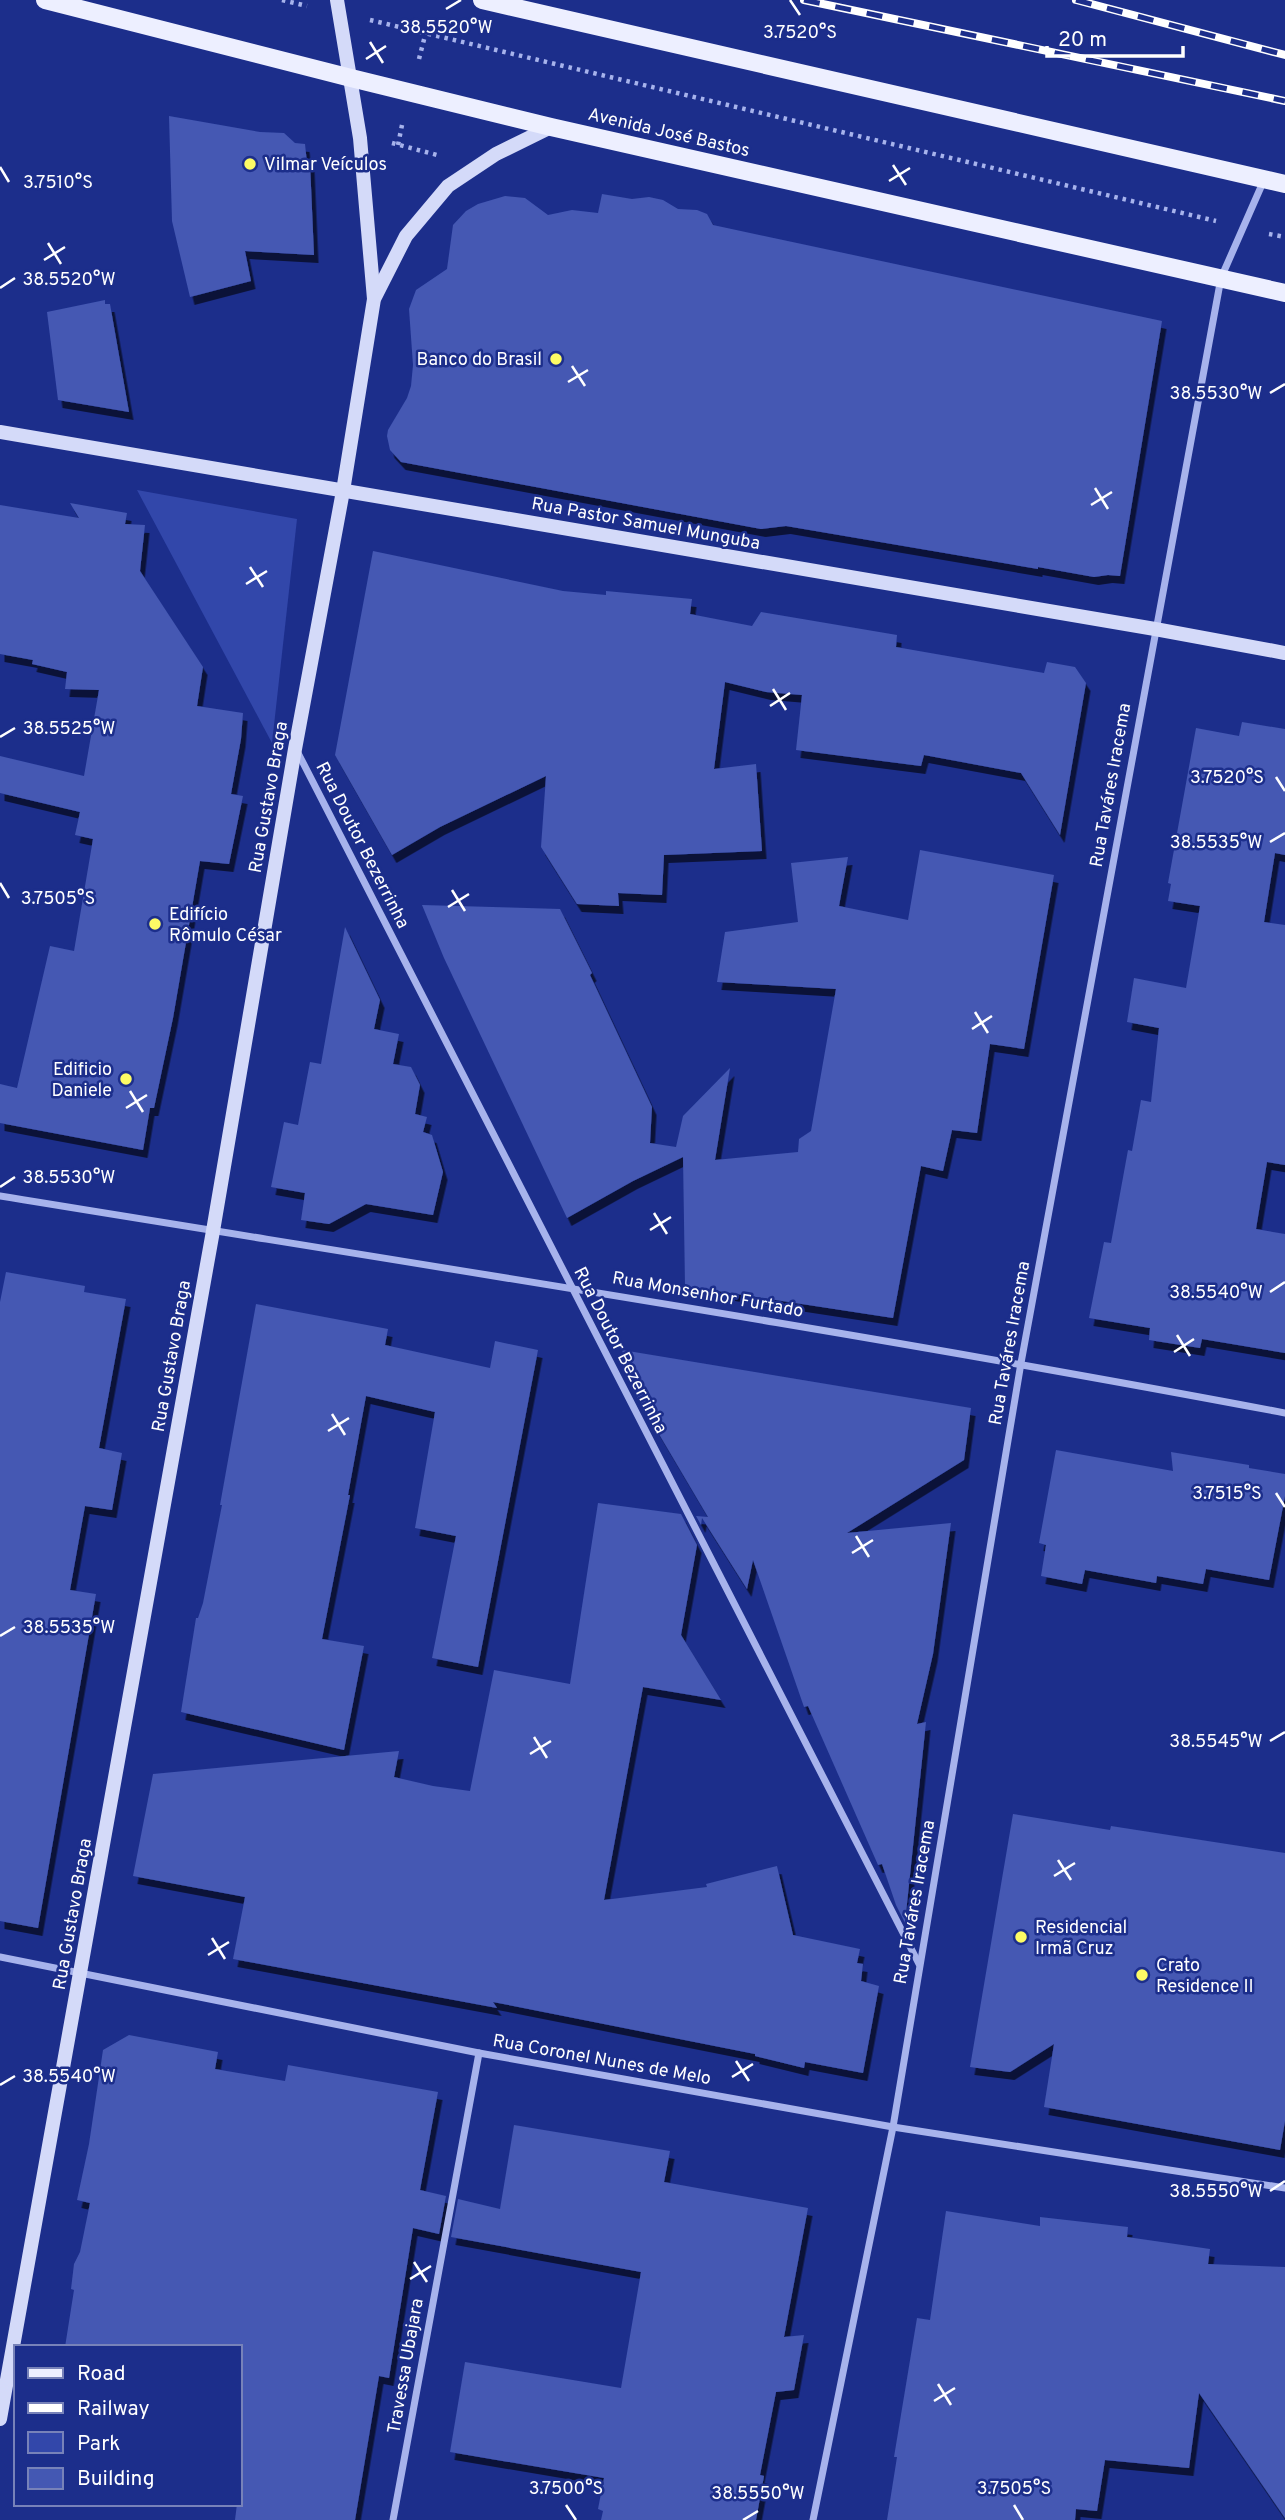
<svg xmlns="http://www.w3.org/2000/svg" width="1285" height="2520" viewBox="0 0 1285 2520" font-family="Overpass,sans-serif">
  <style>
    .green { fill: #3247aa }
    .building { fill: #4458b3; filter: url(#shadow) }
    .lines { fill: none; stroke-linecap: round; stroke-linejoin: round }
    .path { stroke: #a7b3ec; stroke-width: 4.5; stroke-dasharray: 3.5 5; stroke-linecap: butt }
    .street { stroke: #a7b3ec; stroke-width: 7 }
    .secondary { stroke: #d4daf9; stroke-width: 14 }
    .primary { stroke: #edefff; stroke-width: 18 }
    .rail-casing { stroke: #fff; stroke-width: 8 }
    .rail { stroke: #1c2e8b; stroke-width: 5; stroke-dasharray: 16; stroke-linecap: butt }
    .ticks { fill: none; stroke: #fff; stroke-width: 2.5 }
    .poi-dot { fill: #fdfb65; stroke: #1c2e8b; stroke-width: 2.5 }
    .labels { text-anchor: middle; stroke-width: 5; stroke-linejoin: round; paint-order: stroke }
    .street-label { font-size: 18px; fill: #fff; stroke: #1c2e8b }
    .poi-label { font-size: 18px; fill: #fff; stroke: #1c2e8b; text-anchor: start }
    .ticks-label { font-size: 18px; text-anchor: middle; fill: #fff; stroke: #1c2e8b; stroke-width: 5; stroke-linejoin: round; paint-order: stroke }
  </style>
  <defs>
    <filter id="shadow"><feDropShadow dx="4.5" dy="8" stdDeviation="0" flood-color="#0009"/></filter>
  </defs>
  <rect width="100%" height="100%" fill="#1c2e8b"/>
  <polygon class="green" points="137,490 297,519 272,743"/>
  <g class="building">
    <polygon points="169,116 260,132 284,133 295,143 305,144 307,163 310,163 314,255 245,251 251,281 190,297 172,221"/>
    <polygon points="602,194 632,199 649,197 663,200 678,209 697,210 707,214 713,225 1162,321 1120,576 1108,575 1094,577 1038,567 1038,569 786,526 761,529 401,462 390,450 387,436 388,430 407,398 411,386 413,365 409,309 416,290 447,269 453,225 466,211 478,204 505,196 525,198 548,215 572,210 598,213"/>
    <polygon points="105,300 105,304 110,304 129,412 58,400 47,312"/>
    <polygon points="70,503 127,513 125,524 145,525 140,571 203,667 197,706 243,713 241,739 231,794 243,796 229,864 200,861 173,1018 154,1108 150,1108 143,1150 0,1123 0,1084 17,1088 50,946 74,951 93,839 75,835 80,812 0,793 0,756 84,776 99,690 65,689 67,672 32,664 33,660 0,654 0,505 79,518"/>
    <polygon points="373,551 563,591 606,595 606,591 692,599 690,614 752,626 761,612 897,635 896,647 976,661 1044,673 1047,662 1075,667 1086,683 1060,835 1021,773 924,755 921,766 796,750 802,695 766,692 725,682 714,769 756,764 762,851 664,855 662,895 618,893 619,906 577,904 541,847 546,776 440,827 392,855 335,755"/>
    <polygon points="1242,722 1285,729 1285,855 1275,853 1264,922 1285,925 1285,1165 1267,1162 1256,1229 1285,1234 1285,1353 1202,1339 1200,1348 1149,1340 1150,1328 1089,1318 1104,1242 1111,1243 1128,1150 1132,1151 1141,1100 1151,1102 1159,1028 1127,1022 1134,978 1186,988 1200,906 1168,901 1171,884 1168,883 1196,728 1239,736"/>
    <polygon points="920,850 1054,875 1024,1049 990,1044 977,1133 952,1130 943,1171 921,1166 893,1318 685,1286 683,1157 633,1181 567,1218 444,958 422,905 560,909 592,973 590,975 652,1107 650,1143 676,1147 683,1116 730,1068 715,1160 798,1152 799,1139 811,1131 836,989 717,982 725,932 798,922 791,863 848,857 839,906 908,920"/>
    <polygon points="345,927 380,1000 374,1029 399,1034 393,1064 411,1067 420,1085 415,1114 427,1117 423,1132 432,1135 443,1172 433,1215 366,1204 329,1224 301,1220 305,1193 271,1187 284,1122 298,1125 310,1062 321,1064"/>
    <polygon points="6,1272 85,1286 84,1292 126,1299 99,1448 122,1453 112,1510 85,1506 70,1590 96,1594 38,1928 0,1921 0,1302"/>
    <polygon points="256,1304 388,1329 385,1345 490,1368 495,1341 538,1350 478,1667 432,1658 456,1536 415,1528 435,1412 366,1396 348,1495 350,1495 322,1639 364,1646 344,1750 181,1712 196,1618 198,1618 203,1603 222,1505 220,1505"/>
    <polygon points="622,1350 971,1408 964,1460 847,1533 951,1523 933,1654 917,1724 926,1722 905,1923 896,1905 882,1864 878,1865 808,1706 804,1707 753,1560 747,1589 702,1518 701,1525 696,1516 708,1517 633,1390"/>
    <polygon points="1056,1450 1173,1471 1171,1452 1249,1465 1249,1468 1285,1474 1285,1496 1269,1580 1206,1569 1203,1584 1157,1576 1156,1583 1085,1570 1082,1584 1041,1576 1046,1545 1039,1543"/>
    <polygon points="598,1503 681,1514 697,1545 681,1635 721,1700 643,1687 604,1900 707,1887 706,1884 777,1866 793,1935 860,1949 857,1963 863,1964 861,1981 879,1986 863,2073 805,2062 804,2068 755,2056 755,2054 493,2002 497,2008 233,1959 245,1897 133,1876 153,1774 399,1751 394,1777 433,1786 470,1791 494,1670 570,1684"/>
    <polygon points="1013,1814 1110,1830 1111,1826 1285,1853 1285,2121 1280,2150 1044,2107 1054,2044 1010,2072 970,2067"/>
    <polygon points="129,2035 218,2052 215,2069 285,2081 288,2065 438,2092 420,2190 446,2196 439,2234 413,2228 389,2378 379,2376 355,2520 235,2520 237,2504 240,2504 240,2347 65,2347 74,2290 71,2289 74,2264 80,2252 90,2203 77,2200 89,2144 103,2050"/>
    <polygon points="514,2125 670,2151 664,2182 808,2208 784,2337 804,2335 794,2390 776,2392 760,2475 764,2476 756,2520 601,2520 603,2511 598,2509 604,2478 450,2452 465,2362 621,2388 641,2272 451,2237 458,2199 500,2209"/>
    <polygon points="946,2211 1040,2226 1040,2217 1128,2227 1127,2237 1210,2249 1208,2264 1285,2267 1285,2518 1199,2393 1189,2468 1105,2460 1097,2511 1076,2509 1075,2520 887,2520 897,2457 894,2457 917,2318 930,2320"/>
  </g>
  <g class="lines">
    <g class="path">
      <polyline points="282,0 307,6"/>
      <polyline points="370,20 1216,221"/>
      <polyline points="419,59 428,24"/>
      <polyline points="392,143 437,155"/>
      <polyline points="398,145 402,125"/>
      <polyline points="1269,234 1285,237"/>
    </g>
    <g class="street">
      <polyline points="297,751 919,1964"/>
      <path d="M 0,1196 C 429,1266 858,1332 1285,1413"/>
      <polyline points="0,1957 479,2053 893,2127 1285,2188"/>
      <polyline points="393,2520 479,2053"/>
      <polyline points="813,2520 893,2127 1021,1363 1221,278 1264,180"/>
    </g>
    <g class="secondary">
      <polyline points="375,297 406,236 448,186 496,154 551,127"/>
      <polyline points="0,432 1155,629 1285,653"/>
      <polyline points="0,2419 213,1231 295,749 343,491 374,299 360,138 337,0"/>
    </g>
    <g class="primary">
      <polyline points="45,0 351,78 551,127 1285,293"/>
      <polyline points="482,0 1285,184"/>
    </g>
    <defs>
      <g id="rail">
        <polyline points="804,0 1285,101"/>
        <polyline points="1076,0 1285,55"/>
      </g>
    </defs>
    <use href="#rail" class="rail-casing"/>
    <use href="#rail" class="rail"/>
  </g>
  <path class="ticks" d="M 790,0 L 800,15M 446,9 L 461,0M 370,42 L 383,63M 366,59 L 386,46M 893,165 L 906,185M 0,167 L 9,182M 889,181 L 910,168M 48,243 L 61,264M 44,260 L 65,247M 0,288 L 15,278M 572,366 L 585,386M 568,382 L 588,370M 1270,393 L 1285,384M 1095,488 L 1108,509M 1091,505 L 1112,492M 250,567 L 263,587M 246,584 L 267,571M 773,689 L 786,710M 770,706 L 790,693M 0,737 L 15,728M 1276,777 L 1285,791M 1270,842 L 1285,833M 0,883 L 9,898M 452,890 L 465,911M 448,907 L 469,894M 975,1012 L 988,1033M 972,1029 L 992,1016M 130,1091 L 143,1112M 126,1108 L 147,1095M 0,1187 L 15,1177M 654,1213 L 667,1234M 650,1230 L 671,1217M 1270,1292 L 1285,1282M 1177,1335 L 1190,1356M 1174,1352 L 1194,1339M 332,1414 L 345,1435M 328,1431 L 349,1418M 1276,1493 L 1285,1507M 856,1536 L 869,1557M 852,1553 L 873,1540M 0,1636 L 15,1627M 534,1737 L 547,1758M 1270,1741 L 1285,1732M 530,1754 L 551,1741M 1058,1860 L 1071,1880M 1054,1876 L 1075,1863M 212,1938 L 225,1959M 208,1955 L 229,1942M 736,2061 L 749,2081M 732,2077 L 753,2064M 0,2085 L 15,2076M 1270,2191 L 1285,2181M 414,2262 L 427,2282M 410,2279 L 431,2266M 938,2384 L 951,2405M 934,2401 L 955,2388M 566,2505 L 576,2520M 1014,2505 L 1023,2520M 743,2520 L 758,2511"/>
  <g class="poi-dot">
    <circle cx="250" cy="164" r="7"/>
    <circle cx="556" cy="359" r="7"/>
    <circle cx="155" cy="924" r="7"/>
    <circle cx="126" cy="1079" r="7"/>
    <circle cx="1021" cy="1937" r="7"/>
    <circle cx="1142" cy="1975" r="7"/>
  </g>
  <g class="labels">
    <g class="street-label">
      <text transform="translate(669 132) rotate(13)" y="6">Avenida José Bastos</text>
      <text transform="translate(646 523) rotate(10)" y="6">Rua Pastor Samuel Munguba</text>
      <text transform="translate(1110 785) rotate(-80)" y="6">Rua Taváres Iracema</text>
      <text transform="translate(268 797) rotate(-80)" y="6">Rua Gustavo Braga</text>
      <text transform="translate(363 845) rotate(63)" y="6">Rua Doutor Bezerrinha</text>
      <text transform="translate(708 1294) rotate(10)" y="6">Rua Monsenhor Furtado</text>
      <text transform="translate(1009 1343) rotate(-80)" y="6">Rua Taváres Iracema</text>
      <text transform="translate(621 1350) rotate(63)" y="6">Rua Doutor Bezerrinha</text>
      <text transform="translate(171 1356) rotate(-80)" y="6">Rua Gustavo Braga</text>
      <text transform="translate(914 1902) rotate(-80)" y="6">Rua Taváres Iracema</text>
      <text transform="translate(72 1914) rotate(-80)" y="6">Rua Gustavo Braga</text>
      <text transform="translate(602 2059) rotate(10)" y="6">Rua Coronel Nunes de Melo</text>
      <text transform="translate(405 2366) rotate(-80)" y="6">Travessa Ubajara</text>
    </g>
    <g class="poi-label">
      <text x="264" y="170">Vilmar Veículos</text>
      <text x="542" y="365" text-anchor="end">Banco do Brasil</text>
      <text x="169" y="920">Edifício<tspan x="169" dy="21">Rômulo César</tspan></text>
      <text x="112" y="1075" text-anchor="end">Edificio<tspan x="112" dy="21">Daniele</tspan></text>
      <text x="1035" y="1933">Residencial<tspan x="1035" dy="21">Irmã Cruz</tspan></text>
      <text x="1156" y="1971">Crato<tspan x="1156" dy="21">Residence II</tspan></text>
    </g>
  </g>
  <g class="ticks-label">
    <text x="446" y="33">38.5520°W</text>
    <text x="800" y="38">3.7520°S</text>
    <text x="58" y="188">3.7510°S</text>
    <text x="69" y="285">38.5520°W</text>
    <text x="1216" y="399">38.5530°W</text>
    <text x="69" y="734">38.5525°W</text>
    <text x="1227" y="783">3.7520°S</text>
    <text x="1216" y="848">38.5535°W</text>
    <text x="58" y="904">3.7505°S</text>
    <text x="69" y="1183">38.5530°W</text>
    <text x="1216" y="1298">38.5540°W</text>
    <text x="1227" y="1499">3.7515°S</text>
    <text x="69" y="1633">38.5535°W</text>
    <text x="1216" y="1747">38.5545°W</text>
    <text x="69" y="2082">38.5540°W</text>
    <text x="1216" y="2197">38.5550°W</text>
    <text x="566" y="2494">3.7500°S</text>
    <text x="1014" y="2494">3.7505°S</text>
    <text x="758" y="2499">38.5550°W</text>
  </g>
  <rect x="14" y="2345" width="228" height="161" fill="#1c2e8b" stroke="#7782b9" stroke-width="2"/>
  <rect x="28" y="2368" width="35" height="10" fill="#edefff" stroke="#7782b9" stroke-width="2"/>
  <text x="77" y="2380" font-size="21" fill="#ffffff">Road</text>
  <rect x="28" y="2403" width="35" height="10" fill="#ffffff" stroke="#7782b9" stroke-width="2"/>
  <text x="77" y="2415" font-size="21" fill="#ffffff">Railway</text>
  <rect x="28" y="2432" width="35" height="21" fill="#3247aa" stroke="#7782b9" stroke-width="2"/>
  <text x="77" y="2450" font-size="21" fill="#ffffff">Park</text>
  <rect x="28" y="2468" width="35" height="21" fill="#4458b3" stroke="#7782b9" stroke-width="2"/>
  <text x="77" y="2485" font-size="21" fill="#ffffff">Building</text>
  <path d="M1047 46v10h136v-10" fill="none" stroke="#ffffff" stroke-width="3.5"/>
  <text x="1058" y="46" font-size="21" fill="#ffffff" stroke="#1c2e8b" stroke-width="5" paint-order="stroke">20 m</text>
</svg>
